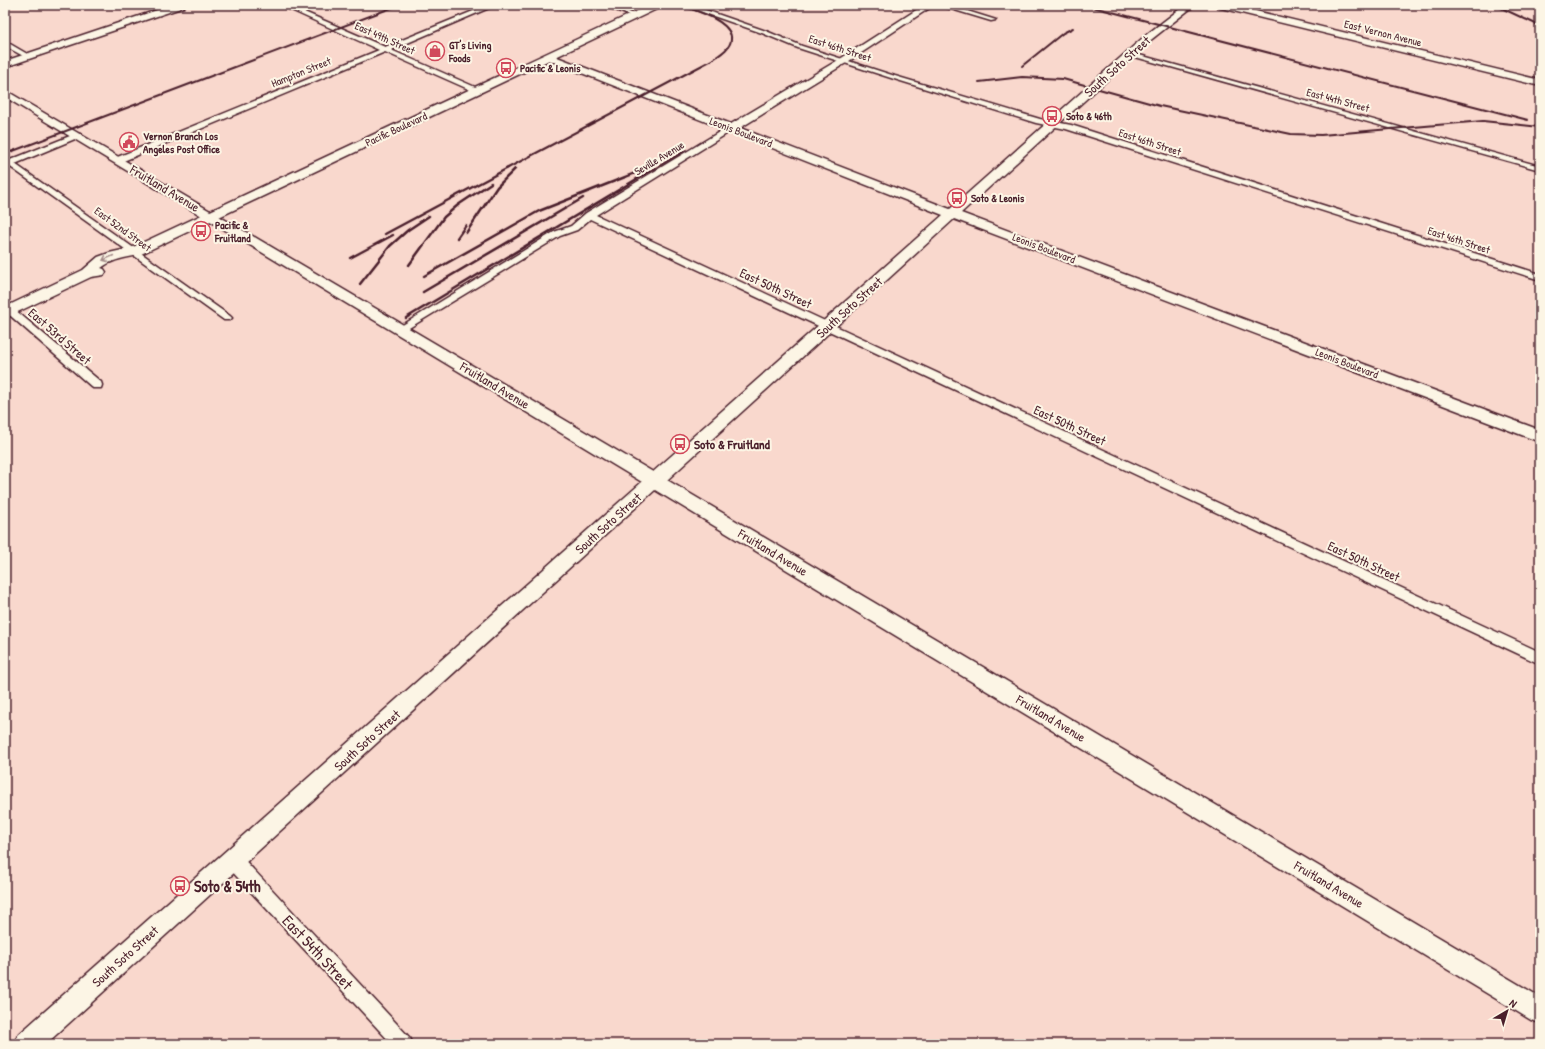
<svg xmlns="http://www.w3.org/2000/svg" width="1545" height="1049" viewBox="0 0 1545 1049" font-family="'Patrick Hand',sans-serif">
  <style>
    .built { fill: #f9d8cd }
    .lines { fill: none; stroke-linecap: round; stroke-linejoin: round }
    .street-casing { stroke: #4a1f2b; stroke-width: 3 }
    .secondary-casing { stroke: #4a1f2b; stroke-width: 3 }
    .primary-casing { stroke: #4a1f2b; stroke-width: 3 }
    .street { fill: #fcf5e5; fill-rule: evenodd }
    .secondary { fill: #fcf5e5; fill-rule: evenodd }
    .primary { fill: #fcf5e5; fill-rule: evenodd }
    .rail-far1 { stroke: #4a1f2b; stroke-width: 2 }
    .rail { stroke: #4a1f2b; stroke-width: 2.5 }
    .oneway { stroke: #a38a88 }
    .labels { text-anchor: middle; stroke-width: 4; stroke-linejoin: round; paint-order: stroke }
    .far-street-label { font-size: 11px; fill: #4a1f2b; stroke: #fcf5e5 }
    .far-poi-label { font-size: 11px; font-weight: bold; fill: #4a1f2b; stroke: #fcf5e5; text-anchor: start }
    .street-label { font-size: 13px; fill: #4a1f2b; stroke: #fcf5e5 }
    .poi-label { font-size: 13px; font-weight: bold; fill: #4a1f2b; stroke: #fcf5e5; text-anchor: start }
    .near-poi-label { font-size: 16px; font-weight: bold; fill: #4a1f2b; stroke: #fcf5e5; text-anchor: start }
    .near-street-label { font-size: 16px; fill: #4a1f2b; stroke: #fcf5e5 }
  </style>
  <rect width="100%" height="100%" fill="#fae4d7"/>
  <filter id="ink" filterUnits="userSpaceOnUse"><feTurbulence type="fractalNoise" baseFrequency=".025" numOctaves="2"/><feDisplacementMap in="SourceGraphic" scale="8" xChannelSelector="R" yChannelSelector="G"/><feConvolveMatrix kernelMatrix="1 2 1 2 8 2 1 2 1" color-interpolation-filters="sRGB"/></filter>
  <g filter="url(#ink)">
    <rect class="built" x="5" y="5" width="1535" height="1039"/>
    <g class="lines">
      <defs>
        <g id="street">
          <polygon points="280,5 288,5 385,47 488,5 496,5 391,50 482,90 478,92 475,92 385,52 121,162 115,162 115,158 379,50"/>
          <polygon points="602,5 611,5 639,16 634,17"/>
          <polygon points="682,5 691,5 766,31 802,46 895,76 1040,119 1071,125 1540,274 1540,280 1066,129 1036,123 891,78 798,48 762,33"/>
          <polygon points="938,5 948,5 996,20 991,21"/>
          <polygon points="5,41 29,55 30,56 25,57 5,46"/>
          <polygon points="1128,53 1132,53 1540,166 1540,170 1128,55"/>
          <polygon points="729,126 732,126 736,128 596,215 1540,652 1540,664 590,219 577,230 560,236 404,331 401,332 396,329 554,232 571,226 586,213"/>
          <polygon points="75,134 81,134 82,136 15,164 230,316 232,318 230,320 224,320 9,166 5,167 5,158 10,160"/>
          <polygon points="5,303 8,304 101,382 102,385 101,388 93,388 5,311"/>
          <polygon points="232,851 238,853 410,1038 413,1044 392,1044 226,865 224,859 226,853"/>
        </g>
        <g id="secondary">
          <polygon points="172,5 185,5 184,7 5,67 5,61"/>
          <polygon points="924,5 934,5 846,63 740,128 950,209 1146,35 1185,5 1195,5 1152,39 961,213 1540,430 1540,442 954,219 667,480 1540,997 1540,1023 1531,1020 655,490 46,1044 14,1044 18,1035 642,482 5,97 5,90 653,472 943,215 546,59 544,57 549,54 552,55 731,124 840,59"/>
          <polygon points="1216,5 1231,5 1540,80 1540,86 1217,7"/>
        </g>
        <path id="primary" d="M 650,5 L 663,5 L 661,7 L 139,255 C 125,258 113,259 101,268 L 104,269 L 106,272 L 104,275 L 91,277 L 5,318 L 5,307 L 83,270 L 98,257 L 109,253 L 131,248 Z"/>
      </defs>
      <use href="#street" class="street-casing"/>
      <use href="#secondary" class="secondary-casing"/>
      <use href="#primary" class="primary-casing"/>
      <use href="#street" class="street"/>
      <use href="#secondary" class="secondary"/>
      <use href="#primary" class="primary"/>
      <g class="rail-far1">
        <polyline points="1085,5 1528,120"/>
        <polyline points="1495,5 1540,26"/>
        <polyline points="1022,66 1063,33 1073,28"/>
        <polyline points="979,82 1022,77 1063,79 1160,106 1291,134 1321,135 1483,121 1540,127"/>
        <polyline points="5,154 399,5"/>
        <path d="M 506,169 L 712,60 C 719,55 730,49 731,40 C 734,21 692,9 679,5"/>
        <polyline points="645,169 649,168"/>
        <polyline points="654,169 686,150"/>
      </g>
      <g class="rail">
        <polyline points="466,233 497,187 515,169"/>
        <polyline points="385,234 508,168"/>
        <polyline points="457,238 466,225"/>
        <polyline points="350,258 393,235"/>
        <polyline points="409,265 444,217 458,205 491,183"/>
        <polyline points="424,276 539,211 648,168"/>
        <polyline points="360,284 390,246 408,230 429,216"/>
        <polyline points="423,292 583,198"/>
        <polyline points="406,318 655,168"/>
      </g>
    </g>
    <defs><path id="oneway-shaft" d="M-6 0H5M1.5-3L5.5 0L1.5 3" fill="none" stroke-width="1.6" stroke-linecap="round" stroke-linejoin="round"/></defs>
    <use class="oneway" href="#oneway-shaft" transform="translate(108 258) rotate(155)"/>
  </g>
  <defs>
    <symbol id="shop-ring" viewBox="-11 -11 22 22"><circle r="9.5" fill="#fcf5e5" stroke="#d1495b" stroke-width="1.5"/><path d="M-5-2.5h2.3a2.7 3.5 0 0 1 5.4 0H5L5.5 6h-11ZM-1.5-2.5h3a1.5 2.3 0 0 0-3 0Z" fill="#d1495b"/></symbol>
    <symbol id="bus-ring" viewBox="-11 -11 22 22"><circle r="9.5" fill="#fcf5e5" stroke="#d1495b" stroke-width="1.5"/><path d="M-5-6H5V4H4V6H2V4H-2V6H-4V4H-5ZM-3.5-4V0h7V-4ZM-3.5 1.2v1.5H-2V1.2ZM2 1.2v1.5H3.5V1.2Z" fill="#d1495b"/></symbol>
    <symbol id="civic-ring" viewBox="-11 -11 22 22"><circle r="9.5" fill="#fcf5e5" stroke="#d1495b" stroke-width="1.5"/><path d="M-.6-6.5H3V-4.5H.6V-3L4-1V1h2V6H-6V1h2V-1L-.6-3ZM-1.2 2.5V6h2.4V2.5Z" fill="#d1495b"/></symbol>
  </defs>
  <g fill-rule="evenodd">
    <use href="#shop-ring" x="424" y="40" width="22" height="22"/>
    <use href="#bus-ring" x="495" y="57" width="22" height="22"/>
    <use href="#bus-ring" x="1041" y="105" width="22" height="22"/>
    <use href="#civic-ring" x="118" y="131" width="22" height="22"/>
    <use href="#bus-ring" x="946" y="187" width="22" height="22"/>
    <use href="#bus-ring" x="190" y="220" width="22" height="22"/>
    <use href="#bus-ring" x="669" y="433" width="22" height="22"/>
    <use href="#bus-ring" x="169" y="875" width="22" height="22"/>
  </g>
  <g class="labels">
    <g class="far-street-label">
      <text transform="translate(1383 33) rotate(14)" y="4">East Vernon Avenue</text>
      <text transform="translate(385 38) rotate(24)" y="4">East 49th Street</text>
      <text transform="translate(840 48) rotate(18)" y="4">East 46th Street</text>
      <text transform="translate(301 72) rotate(-22)" y="4">Hampton Street</text>
      <text transform="translate(1338 100) rotate(15)" y="4">East 44th Street</text>
      <text transform="translate(396 129) rotate(-25)" y="4">Pacific Boulevard</text>
      <text transform="translate(741 132) rotate(21)" y="4">Leonis Boulevard</text>
      <text transform="translate(1150 142) rotate(18)" y="4">East 46th Street</text>
      <text transform="translate(659 158) rotate(-31)" y="4">Seville Avenue</text>
      <text transform="translate(123 229) rotate(36)" y="4">East 52nd Street</text>
      <text transform="translate(1459 240) rotate(18)" y="4">East 46th Street</text>
      <text transform="translate(1044 248) rotate(21)" y="4">Leonis Boulevard</text>
      <text transform="translate(1347 363) rotate(21)" y="4">Leonis Boulevard</text>
    </g>
    <g class="far-poi-label">
      <text x="449" y="49">GT's Living<tspan x="449" dy="13">Foods</tspan></text>
      <text x="520" y="72">Pacific &amp; Leonis</text>
      <text x="1066" y="120">Soto &amp; 46th</text>
      <text x="143" y="140">Vernon Branch Los<tspan x="143" dy="13">Angeles Post Office</tspan></text>
      <text x="971" y="202">Soto &amp; Leonis</text>
      <text x="215" y="229">Pacific &amp;<tspan x="215" dy="13">Fruitland</tspan></text>
    </g>
    <g class="street-label">
      <text transform="translate(1117 66) rotate(-42)" y="5">South Soto Street</text>
      <text transform="translate(165 188) rotate(31)" y="5">Fruitland Avenue</text>
      <text transform="translate(776 288) rotate(25)" y="5">East 50th Street</text>
      <text transform="translate(849 307) rotate(-42)" y="5">South Soto Street</text>
      <text transform="translate(60 336) rotate(41)" y="5">East 53rd Street</text>
      <text transform="translate(495 385) rotate(31)" y="5">Fruitland Avenue</text>
      <text transform="translate(1070 425) rotate(25)" y="5">East 50th Street</text>
      <text transform="translate(608 523) rotate(-42)" y="5">South Soto Street</text>
      <text transform="translate(773 552) rotate(31)" y="5">Fruitland Avenue</text>
      <text transform="translate(1364 561) rotate(25)" y="5">East 50th Street</text>
      <text transform="translate(1051 718) rotate(31)" y="5">Fruitland Avenue</text>
      <text transform="translate(367 740) rotate(-42)" y="5">South Soto Street</text>
      <text transform="translate(1329 884) rotate(31)" y="5">Fruitland Avenue</text>
      <text transform="translate(125 956) rotate(-42)" y="5">South Soto Street</text>
    </g>
    <g class="poi-label">
      <text x="694" y="449">Soto &amp; Fruitland</text>
    </g>
    <g class="near-poi-label">
      <text x="194" y="892">Soto &amp; 54th</text>
    </g>
    <g class="near-street-label">
      <text transform="translate(318 952) rotate(47)" y="6">East 54th Street</text>
    </g>
  </g>
  <rect width="1545" height="1049" fill="none" stroke="#fcf5e5" stroke-width="20"/>
  <rect x="10" y="10" width="1525" height="1029" fill="none" stroke="#4a1f2b" stroke-width="1.5" filter="url(#ink)"/>
  <g transform="translate(1507 1011) rotate(38)" stroke="#fcf5e5" stroke-width="3" paint-order="stroke">
  <path d="M0-3L7 15L0 10L-7 15Z" fill="#4a1f2b"/>
  <text y="-6" font-size="11" font-weight="bold" text-anchor="middle" fill="#4a1f2b">N</text>
  </g>
</svg>
